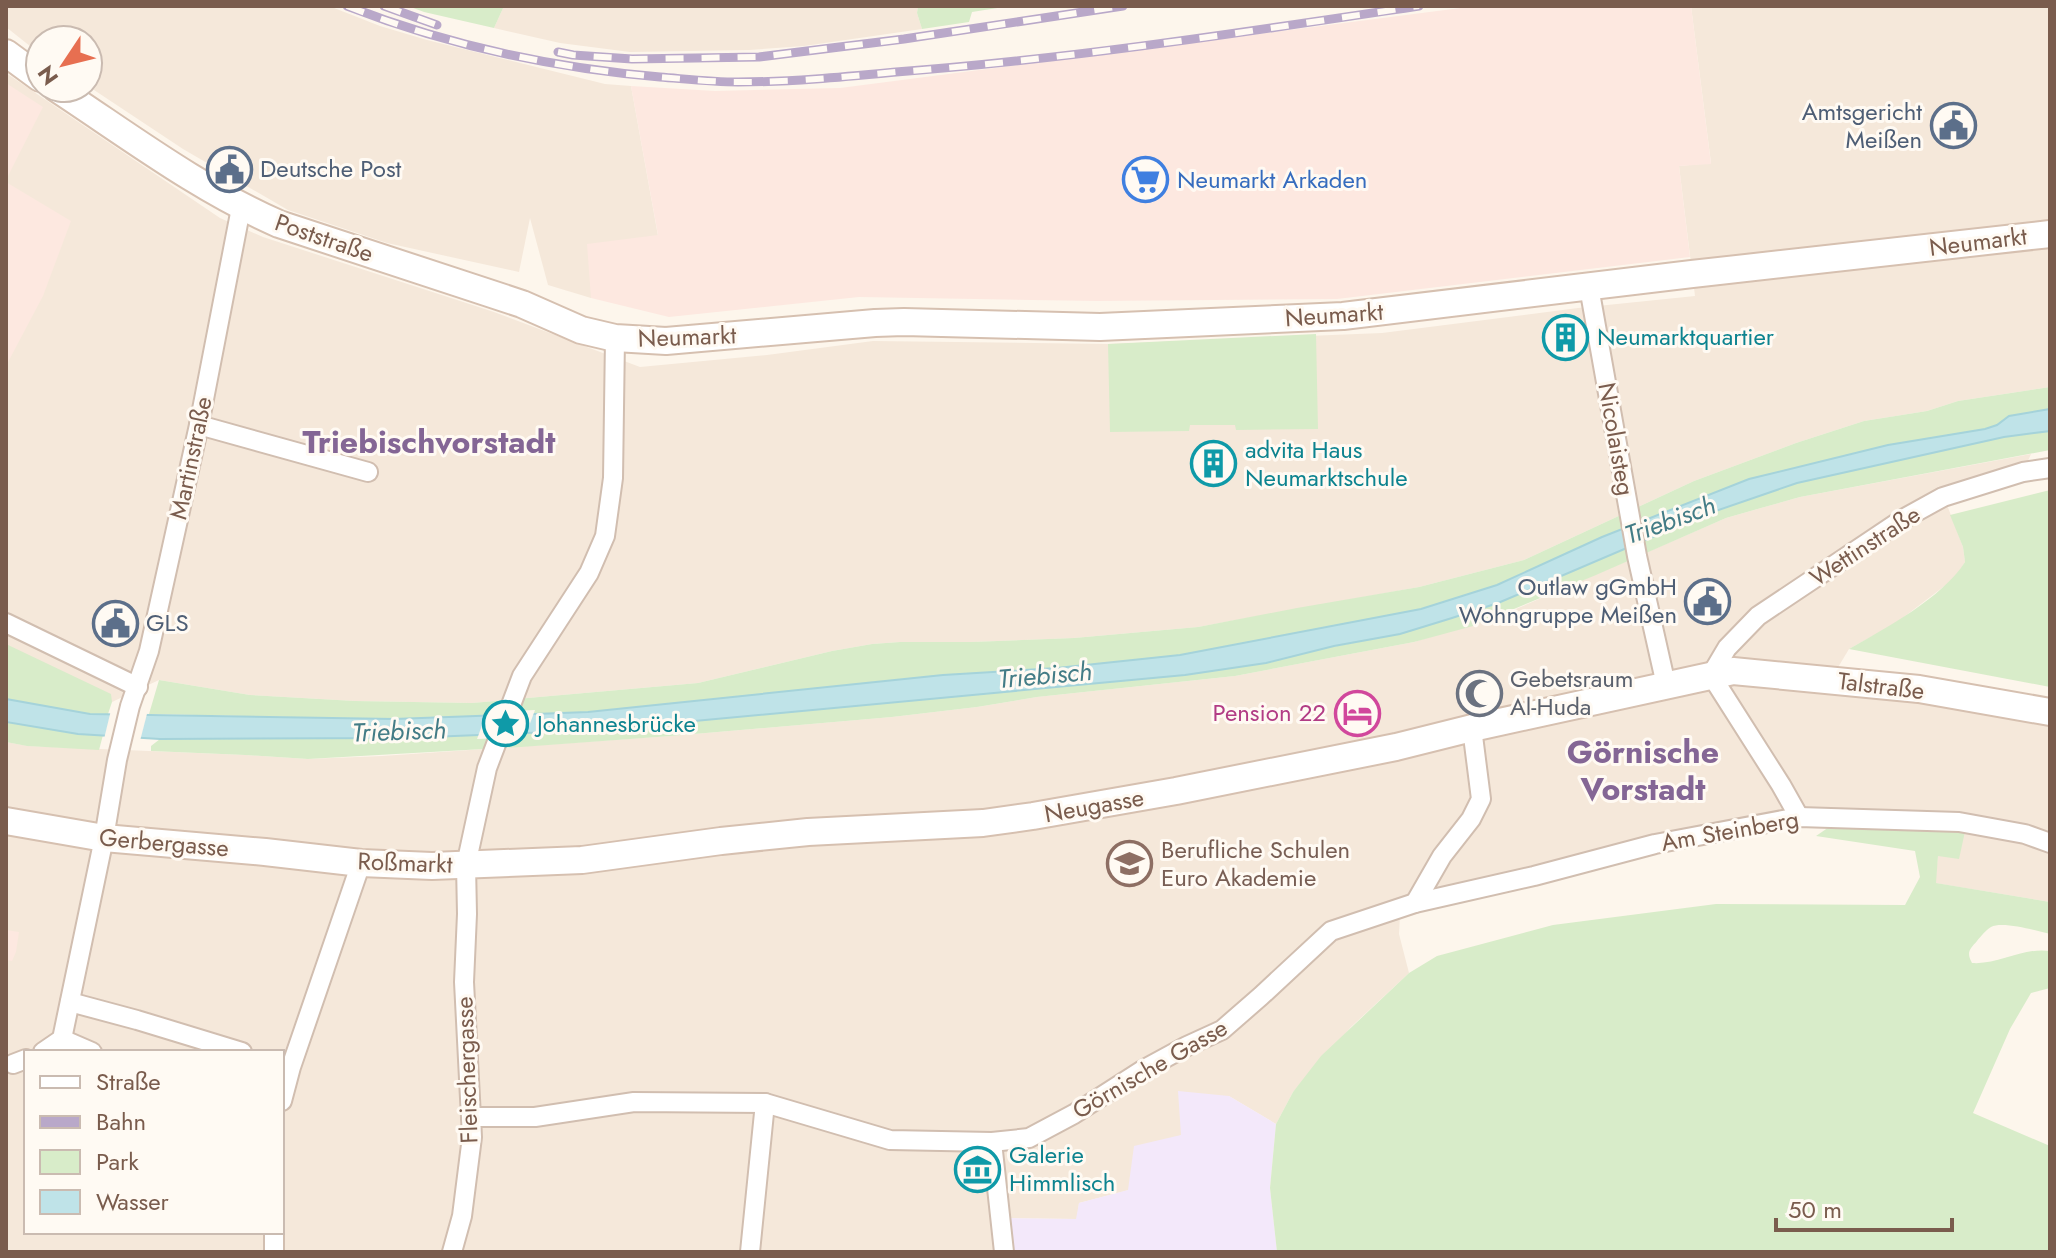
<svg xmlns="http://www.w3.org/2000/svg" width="2056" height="1258" viewBox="0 0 2056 1258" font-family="Jost,sans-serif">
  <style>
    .residential { fill: #f5e8da; fill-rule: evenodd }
    .commercial { fill: #fde8e0 }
    .education { fill: #f3e8fa }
    .green { fill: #d8ecc9 }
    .water { fill: #bfe3e8; stroke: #a5d3da; stroke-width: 2 }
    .pier { fill: #fdf6ec }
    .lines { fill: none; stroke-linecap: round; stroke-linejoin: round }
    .street-casing { stroke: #d1beb0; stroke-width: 22 }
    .secondary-casing { stroke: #d6c0b0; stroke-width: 30 }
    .street { stroke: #fff; stroke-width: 18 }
    .secondary { stroke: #fff; stroke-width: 26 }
    .rail-casing { stroke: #b9a8c9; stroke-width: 9 }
    .rail { stroke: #fffaf3; stroke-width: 6; stroke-dasharray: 18; stroke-linecap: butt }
    .labels { text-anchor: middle; stroke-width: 6; stroke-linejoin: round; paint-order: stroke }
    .service-label { font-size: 24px; fill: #4e5e75; stroke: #fffaf3; text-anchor: end }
    .shop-label { font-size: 24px; fill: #366cbe; stroke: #fffaf3; text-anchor: start }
    .street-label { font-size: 24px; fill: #7a5c4d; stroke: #fffaf3 }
    .culture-label { font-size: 24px; fill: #0d838f; stroke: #fffaf3; text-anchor: start }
    .worship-label { font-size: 24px; fill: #5b616d; stroke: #fffaf3; text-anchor: start }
    .hotel-label { font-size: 24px; fill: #b23c85; stroke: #fffaf3; text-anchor: end }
    .education-label { font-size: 24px; fill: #785e54; stroke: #fffaf3; text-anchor: start }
    .water-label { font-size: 26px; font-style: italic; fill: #437c86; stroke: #fffaf3 }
    .district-label { font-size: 32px; font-weight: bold; fill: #846695; stroke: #fffaf3 }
  </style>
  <rect width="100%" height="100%" fill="#fdf6ec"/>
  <g class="residential">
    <polygon points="6,6 329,6 380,26 427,40 605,84 631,86 658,236 591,280 591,298 548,285 530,218 519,272 387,243 288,210 183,149 88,86 88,40 40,40 40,54 6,27"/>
    <polygon points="504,6 918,6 917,13 922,29 804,46 749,50 630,52 560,43 494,28"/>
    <polygon points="1691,6 2050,6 2050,387 1958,401 1927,411 1864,421 1796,443 1694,481 1524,560 1419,587 1198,627 1074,638 971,642 900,642 872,644 832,651 698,683 472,703 355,701 250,695 159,680 112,702 6,687 6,73 220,218 263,237 494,312 640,367 767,355 873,341 1108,344 1382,333 1578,308 1695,296 1679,166 1711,163"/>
    <path d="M 2031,454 L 2023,472 L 1944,497 L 1963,547 L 1965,562 L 1955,578 L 1896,623 L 1849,649 L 1831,679 L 2050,712 L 2050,902 L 1935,883 L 1938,856 L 1799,817 L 1400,915 L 1399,934 L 1409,973 L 1351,1027 L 1293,1092 L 1276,1124 L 1229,1096 L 1181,1135 L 1129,1190 L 1079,1203 L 1077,1219 L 1007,1218 L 1011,1252 L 6,1252 L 6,742 L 28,746 L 245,755 L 308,759 L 382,756 L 671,736 L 892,717 L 977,707 L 1037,697 L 1235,676 L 1414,642 L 1516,609 L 1726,518 L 1761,508 L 1800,497 ZM 26,1052 L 282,1052 L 282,1232 L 26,1232 Z"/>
  </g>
  <g class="commercial">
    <polygon points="1476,6 1691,6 1711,164 1679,166 1690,257 1337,299 1097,301 859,297 669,317 591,298 587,244 658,235 631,86 715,91 840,88"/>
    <polygon points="6,83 43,107 6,180"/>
    <polygon points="6,182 71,221 43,296 6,366"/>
    <polygon points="6,930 19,932 16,952 12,961 6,960"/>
  </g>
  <polygon class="education" points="1178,1091 1229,1096 1276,1124 1270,1188 1277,1252 1011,1252 1007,1218 1076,1219 1079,1203 1128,1190 1134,1146 1181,1135"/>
  <g class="green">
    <polygon points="408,6 504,6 494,28 424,12"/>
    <polygon points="918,6 1010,6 972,12 969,22 922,29 917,13"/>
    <polygon points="1316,334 1318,429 1236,430 1235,425 1190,425 1189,431 1110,432 1108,344"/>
    <polygon points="2050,387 2050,409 2009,416 1997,425 1985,429 1888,445 1749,479 1602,537 1497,585 1421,609 1180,655 1057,668 943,675 588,712 394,719 149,714 159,680 250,695 355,701 472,703 698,683 832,651 872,644 900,642 971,642 1074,638 1198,627 1297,608 1419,587 1524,560 1694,481 1796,443 1864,421 1927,411 1958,401"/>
    <polygon points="2050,431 2050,450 1800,497 1761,508 1726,518 1596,575 1473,626 1414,642 1235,676 1037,697 977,707 892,717 671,736 521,747 308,759 245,755 151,751 151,746 160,739 405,738 598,730 1185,675 1400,634 1452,618 1498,603 1704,515 1797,483 2004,437"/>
    <path d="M 2050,490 L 2050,687 L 1849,649 C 1886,628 1942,598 1965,562 L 1963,547 L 1950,515 Z"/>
    <polygon points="6,644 111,694 112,702 108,714 90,714 6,699"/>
    <polygon points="6,722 78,734 103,735 99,750 27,746 6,742"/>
    <path d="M 1832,825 L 1966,827 L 1959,859 L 1938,856 L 1936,883 L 2050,902 L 2050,934 C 2037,931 2003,921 1991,927 C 1986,930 1981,936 1977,941 C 1970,949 1966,952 1972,963 C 1999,965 2022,947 2050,951 L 2050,988 L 2031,993 L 2010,1029 L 1973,1113 L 2050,1146 L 2050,1252 L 1277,1252 L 1270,1188 L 1276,1124 L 1293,1092 L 1321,1056 L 1409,973 L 1437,956 L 1553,925 L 1716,904 L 1905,905 L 1920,877 L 1915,851 L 1816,836 Z"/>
  </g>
  <polygon class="water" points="2050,409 2050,431 2004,437 1797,483 1704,515 1498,603 1452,618 1400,634 1334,646 1266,663 1185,675 598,730 405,738 160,739 78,734 6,722 6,699 90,714 394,719 588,712 943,675 1057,668 1180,655 1421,609 1497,585 1602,537 1749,479 1888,445 1985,429 1997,425 2009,416"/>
  <g class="pier">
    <polygon points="111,710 148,710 140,741 104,739"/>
    <polygon points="535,710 525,737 477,739 487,712"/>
  </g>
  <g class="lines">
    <defs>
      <g id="street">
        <polyline points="1589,287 1637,556 1666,685"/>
        <polyline points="199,425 368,472"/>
        <polyline points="6,623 138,687"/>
        <polyline points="1799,817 1781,785 1711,675 1727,648 1758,616 1903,519 1943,497 2023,472 2050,468"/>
        <polyline points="1415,903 1442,856 1471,819 1481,799 1472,728"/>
        <polyline points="70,1002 137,1020 242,1052"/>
        <polyline points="62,1039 104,838 117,760 130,706 149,651 199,425 241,208"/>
        <polyline points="62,1039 92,1052"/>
        <polyline points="43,1052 62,1039"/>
        <polyline points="13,1064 26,1059"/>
        <polyline points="282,1101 291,1067 361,863"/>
        <polyline points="471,1117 535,1117 634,1102 765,1103 890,1140 992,1142 1029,1138 1074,1114 1141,1071 1187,1046 1222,1030 1261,996 1331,931 1415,903 1534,876 1655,844 1799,817 1959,822 2025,834 2050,843"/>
        <polyline points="992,1142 1004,1252"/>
        <polyline points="274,1252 274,1232"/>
        <polyline points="452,1252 462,1216 472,1137 464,982 467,914 466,865 487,768 522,676 589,573 605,536 613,478 615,338"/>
        <polyline points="750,1252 765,1103"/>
      </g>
      <g id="secondary">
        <polyline points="6,53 40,78"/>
        <path d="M 56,88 C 129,136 199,189 279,224 L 522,304 L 581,330 L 615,338 L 666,341 L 875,323 L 904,322 L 1100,327 L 1343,316 L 1692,274 L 2050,234"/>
        <polyline points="6,821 104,838 265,852 361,863 432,866 582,860 721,841 808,832 983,823 1033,816 1176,791 1396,747 1472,728 1733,671 1919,689 2050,712"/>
      </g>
    </defs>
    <use href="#street" class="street-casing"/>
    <use href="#secondary" class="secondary-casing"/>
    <use href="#street" class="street"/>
    <use href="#secondary" class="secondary"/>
    <defs>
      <g id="rail">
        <path d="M 347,6 C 447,45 553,68 660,77 C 686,79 712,82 738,82 C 791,82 843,77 896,72 C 1071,59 1245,32 1419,6"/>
        <polyline points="384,6 437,25"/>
        <polyline points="558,52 573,55 632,59 759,57 904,39 1123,6"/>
      </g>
    </defs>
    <use href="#rail" class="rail-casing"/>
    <use href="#rail" class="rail"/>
  </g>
  <defs>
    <symbol id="civic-ring" viewBox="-11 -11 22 22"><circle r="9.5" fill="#fffaf3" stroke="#5c6f8a" stroke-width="1.5"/><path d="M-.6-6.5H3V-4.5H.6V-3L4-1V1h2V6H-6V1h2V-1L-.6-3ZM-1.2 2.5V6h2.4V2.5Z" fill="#5c6f8a"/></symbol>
    <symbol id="supermarket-ring" viewBox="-11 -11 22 22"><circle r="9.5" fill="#fffaf3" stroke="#3f7fe0" stroke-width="1.5"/><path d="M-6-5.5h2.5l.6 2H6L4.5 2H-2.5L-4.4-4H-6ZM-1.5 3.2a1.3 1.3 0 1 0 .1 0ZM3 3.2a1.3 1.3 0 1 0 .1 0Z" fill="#3f7fe0"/></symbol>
    <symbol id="building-ring" viewBox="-11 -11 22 22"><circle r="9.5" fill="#fffaf3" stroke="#0f9aa8" stroke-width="1.5"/><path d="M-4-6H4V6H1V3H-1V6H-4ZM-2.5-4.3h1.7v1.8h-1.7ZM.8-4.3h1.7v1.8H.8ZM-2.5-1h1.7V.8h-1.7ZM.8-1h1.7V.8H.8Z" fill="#0f9aa8"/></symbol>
    <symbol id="mosque-ring" viewBox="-11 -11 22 22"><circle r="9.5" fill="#fffaf3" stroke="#6b7280" stroke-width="1.5"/><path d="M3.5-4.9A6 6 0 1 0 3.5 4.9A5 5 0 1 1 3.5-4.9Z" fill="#6b7280"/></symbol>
    <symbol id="hotel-ring" viewBox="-11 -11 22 22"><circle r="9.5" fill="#fffaf3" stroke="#d1479c" stroke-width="1.5"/><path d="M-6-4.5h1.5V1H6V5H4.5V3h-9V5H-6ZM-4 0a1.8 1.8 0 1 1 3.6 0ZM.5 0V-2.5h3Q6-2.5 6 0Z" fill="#d1479c"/></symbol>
    <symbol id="sight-ring" viewBox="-11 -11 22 22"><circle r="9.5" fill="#fffaf3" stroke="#0f9aa8" stroke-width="1.5"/><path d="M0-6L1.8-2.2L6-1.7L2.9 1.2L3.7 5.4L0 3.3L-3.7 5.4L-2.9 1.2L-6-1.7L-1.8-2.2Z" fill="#0f9aa8"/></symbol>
    <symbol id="school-ring" viewBox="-11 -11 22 22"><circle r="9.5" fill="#fffaf3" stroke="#8d6e63" stroke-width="1.5"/><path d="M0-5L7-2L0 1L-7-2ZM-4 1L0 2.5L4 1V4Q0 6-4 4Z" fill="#8d6e63"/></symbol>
    <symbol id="museum-ring" viewBox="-11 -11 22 22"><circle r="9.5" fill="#fffaf3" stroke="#0f9aa8" stroke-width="1.5"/><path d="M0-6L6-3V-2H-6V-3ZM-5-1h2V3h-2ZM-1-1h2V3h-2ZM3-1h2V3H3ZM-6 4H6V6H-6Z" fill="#0f9aa8"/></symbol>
  </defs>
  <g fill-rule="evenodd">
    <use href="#civic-ring" x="1928" y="100" width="51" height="51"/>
    <use href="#civic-ring" x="204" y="144" width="51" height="51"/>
    <use href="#supermarket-ring" x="1120" y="154" width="51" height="51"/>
    <use href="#building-ring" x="1540" y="312" width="51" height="51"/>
    <use href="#building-ring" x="1188" y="438" width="51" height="51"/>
    <use href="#civic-ring" x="1682" y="576" width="51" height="51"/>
    <use href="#civic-ring" x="90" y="598" width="51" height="51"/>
    <use href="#mosque-ring" x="1454" y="668" width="51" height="51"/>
    <use href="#hotel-ring" x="1332" y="688" width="51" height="51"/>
    <use href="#sight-ring" x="480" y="698" width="51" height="51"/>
    <use href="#school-ring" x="1104" y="838" width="51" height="51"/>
    <use href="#museum-ring" x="952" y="1144" width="51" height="51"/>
  </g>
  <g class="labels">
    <g class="service-label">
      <text x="1922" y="120">Amtsgericht<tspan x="1922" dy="28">Meißen</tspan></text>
      <text x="260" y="177" text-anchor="start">Deutsche Post</text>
      <text x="1677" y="595">Outlaw gGmbH<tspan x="1677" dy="28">Wohngruppe Meißen</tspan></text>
      <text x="146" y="631" text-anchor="start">GLS</text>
    </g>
    <g class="shop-label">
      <text x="1177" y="188">Neumarkt Arkaden</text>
    </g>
    <g class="street-label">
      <text transform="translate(324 238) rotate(19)" y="8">Poststraße</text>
      <text transform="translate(1978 242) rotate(-7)" y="8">Neumarkt</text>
      <text transform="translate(1334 315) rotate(-4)" y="8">Neumarkt</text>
      <text transform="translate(687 337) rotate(-2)" y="8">Neumarkt</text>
      <text transform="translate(1616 439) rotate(80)" y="8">Nicolaisteg</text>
      <text transform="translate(191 458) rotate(-78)" y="8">Martinstraße</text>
      <text transform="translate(1865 546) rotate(-33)" y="8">Wettinstraße</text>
      <text transform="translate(1881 686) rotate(7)" y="8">Talstraße</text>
      <text transform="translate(1094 806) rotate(-10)" y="8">Neugasse</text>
      <text transform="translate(1730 831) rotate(-10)" y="8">Am Steinberg</text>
      <text transform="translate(164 843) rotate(5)" y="8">Gerbergasse</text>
      <text transform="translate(405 863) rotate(2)" y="8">Roßmarkt</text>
      <text transform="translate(1150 1069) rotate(-30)" y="8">Görnische Gasse</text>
      <text transform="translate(467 1070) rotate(-92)" y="8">Fleischergasse</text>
    </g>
    <g class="culture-label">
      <text x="1597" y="345">Neumarktquartier</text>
      <text x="1245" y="458">advita Haus<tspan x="1245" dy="28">Neumarktschule</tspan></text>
      <text x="537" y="732">Johannesbrücke</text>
      <text x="1009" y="1163">Galerie<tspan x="1009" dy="28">Himmlisch</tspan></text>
    </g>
    <g class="worship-label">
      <text x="1510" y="687">Gebetsraum<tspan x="1510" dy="28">Al-Huda</tspan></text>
    </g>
    <g class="hotel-label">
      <text x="1326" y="721">Pension 22</text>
    </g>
    <g class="education-label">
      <text x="1161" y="858">Berufliche Schulen<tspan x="1161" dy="28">Euro Akademie</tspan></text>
    </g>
    <g class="water-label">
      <text transform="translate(1670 520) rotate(-20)" y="9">Triebisch</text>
      <text transform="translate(1045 675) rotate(-5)" y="9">Triebisch</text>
      <text transform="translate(399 731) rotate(-2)" y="9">Triebisch</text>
    </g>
    <g class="district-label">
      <text x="429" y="453">Triebischvorstadt</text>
      <text x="1643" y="763">Görnische<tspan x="1643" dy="37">Vorstadt</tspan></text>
    </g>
  </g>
  <rect width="2056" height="1258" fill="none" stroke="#7a5c4d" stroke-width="16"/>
  <rect x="24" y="1050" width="260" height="184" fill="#fffaf3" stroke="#cabbb1" stroke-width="2"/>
  <rect x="40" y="1076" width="40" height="12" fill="#ffffff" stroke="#cabbb1" stroke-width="2"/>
  <text x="96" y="1090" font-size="24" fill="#7a5c4d">Straße</text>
  <rect x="40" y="1116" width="40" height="12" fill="#b9a8c9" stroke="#cabbb1" stroke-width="2"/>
  <text x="96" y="1130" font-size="24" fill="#7a5c4d">Bahn</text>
  <rect x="40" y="1150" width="40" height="24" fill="#d8ecc9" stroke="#cabbb1" stroke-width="2"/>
  <text x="96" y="1170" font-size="24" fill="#7a5c4d">Park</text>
  <rect x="40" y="1190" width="40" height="24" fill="#bfe3e8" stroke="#cabbb1" stroke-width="2"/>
  <text x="96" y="1210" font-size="24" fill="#7a5c4d">Wasser</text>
  <g transform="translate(64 64) rotate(235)"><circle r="38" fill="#fffaf3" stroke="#cabbb1" stroke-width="2"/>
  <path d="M0-6L14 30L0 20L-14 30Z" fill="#e76f51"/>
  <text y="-12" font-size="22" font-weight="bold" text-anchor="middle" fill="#7a5c4d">N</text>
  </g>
  <path d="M1776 1218v12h176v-12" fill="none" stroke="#7a5c4d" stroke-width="4"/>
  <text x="1788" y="1218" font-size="24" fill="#7a5c4d" stroke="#fffaf3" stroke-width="6" paint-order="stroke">50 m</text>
</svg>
